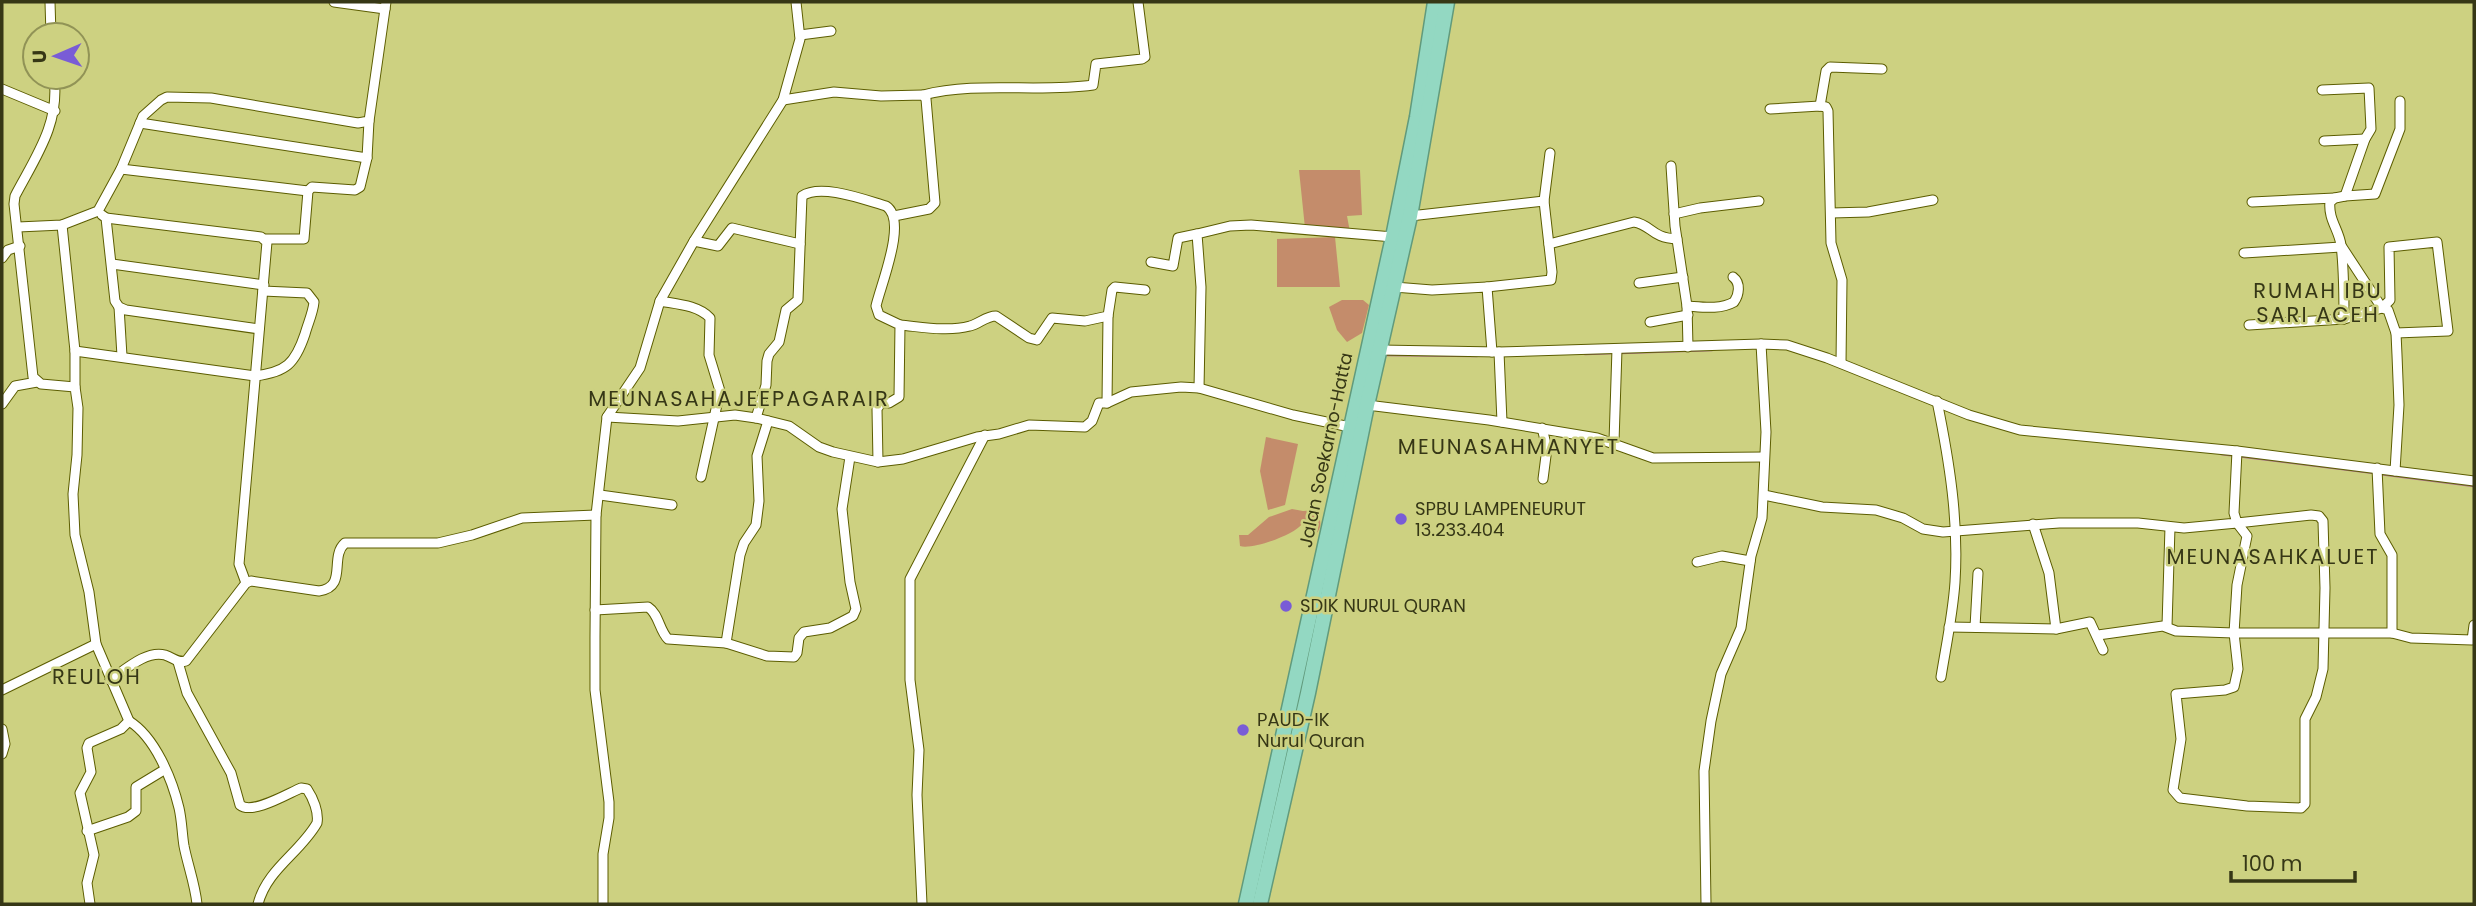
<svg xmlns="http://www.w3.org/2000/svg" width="2476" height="906" viewBox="0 0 2476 906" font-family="Poppins,sans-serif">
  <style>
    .forest { fill: #c48c6b }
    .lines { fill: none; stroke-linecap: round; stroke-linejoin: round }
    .stream { stroke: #a46a85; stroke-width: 2.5 }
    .minor-casing { stroke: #5c5d00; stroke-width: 11 }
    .trunk-casing { stroke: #619a7c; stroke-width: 17 }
    .minor { stroke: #fff; stroke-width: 9 }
    .trunk { stroke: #93d8c2; stroke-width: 14 }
    .poi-dot { fill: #795cd6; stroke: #cdd181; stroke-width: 2.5 }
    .labels { text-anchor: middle; stroke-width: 5; stroke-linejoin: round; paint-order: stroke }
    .street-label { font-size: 18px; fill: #363716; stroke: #cdd181 }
    .poi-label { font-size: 18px; fill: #363716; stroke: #cdd181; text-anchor: start }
    .quarter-label { font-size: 21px; letter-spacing: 2px; fill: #363716; stroke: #cdd181 }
  </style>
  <rect width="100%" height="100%" fill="#cdd181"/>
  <g class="forest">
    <polygon points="1299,170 1360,170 1362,215 1347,216 1350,232 1305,228"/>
    <polygon points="1335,237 1340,287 1277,287 1277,239"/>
    <polygon points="1342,300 1363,300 1369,305 1362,333 1347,342 1337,330 1329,307"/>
    <polygon points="1266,437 1298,444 1285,505 1268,510 1260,471"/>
    <path d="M 1292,509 L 1303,511 L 1317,510 C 1321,522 1323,527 1314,536 L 1302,524 C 1294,535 1252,550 1240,546 L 1239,535 L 1248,535 L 1269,517 Z"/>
  </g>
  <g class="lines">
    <g class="stream">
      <polyline points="1620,353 1712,350"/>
      <polyline points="1585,354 1614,353"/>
      <polyline points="1386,355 1477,356"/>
      <polyline points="2221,454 2374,473"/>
      <polyline points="2380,474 2474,486"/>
    </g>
    <defs>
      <g id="minor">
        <polyline points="50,2 51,35"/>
        <polyline points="334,2 385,9"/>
        <polyline points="800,35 831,31"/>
        <path d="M 54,77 C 60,124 36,156 15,196 L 14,204 L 33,377 L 41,384 L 75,387 L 78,408 L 77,455 L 73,494 L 75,535 L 89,592 L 96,644 L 129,721 L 121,729 L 89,743 L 87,748 L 91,772 L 80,793 L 94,855 L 87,883 L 90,904"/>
        <polyline points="2,89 55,111"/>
        <polyline points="2322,90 2369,88 2371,129 2365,139 2345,196"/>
        <path d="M 923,95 C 978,81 1037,93 1093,85 L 1096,64 L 1142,59 L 1145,57 L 1138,2"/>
        <polyline points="783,100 834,92 881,96 923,95 926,99 935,203 929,209 894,216"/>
        <polyline points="1820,106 1826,71 1830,67 1882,69"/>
        <polyline points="1770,109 1820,106 1826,107 1828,111 1831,243 1842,280 1841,363"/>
        <polyline points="140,123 367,158"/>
        <polyline points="2324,141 2365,139"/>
        <polyline points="1671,166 1675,226 1687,306 1688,347"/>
        <polyline points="121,169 308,191"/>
        <polyline points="2252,202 2335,198"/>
        <polyline points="1831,213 1868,212 1933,200"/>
        <polyline points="1674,214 1700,208 1759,201"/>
        <polyline points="102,215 106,218 115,301 119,307 126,310 259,329"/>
        <polyline points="1410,216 1544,201"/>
        <polyline points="106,218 261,237 267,242 239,564 246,583"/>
        <polyline points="62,225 75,351 75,387"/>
        <polyline points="18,227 62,225 98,211 121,169 143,116 161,100 167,97 211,98 358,123 369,121 386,2"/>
        <polyline points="266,239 304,239 308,191 312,187 355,190 360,187 367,158 369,121"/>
        <polyline points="694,241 718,246 732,228 800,244"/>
        <path d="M 1549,244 L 1634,222 C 1652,225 1651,238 1677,239"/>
        <polyline points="2342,247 2382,308 2390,300 2389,247 2437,242 2448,331 2396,333"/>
        <polyline points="2244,253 2341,247"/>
        <polyline points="2,258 8,250 20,246"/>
        <polyline points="1151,262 1173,266 1178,238 1197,234"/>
        <polyline points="112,264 264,285"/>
        <polyline points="1639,283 1683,277"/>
        <polyline points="1394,287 1432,290 1487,287 1492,352"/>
        <polyline points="1487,287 1551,280 1552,272 1544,201 1550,153"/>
        <path d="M 660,301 C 676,304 698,305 710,318 L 709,355 L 720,391 L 701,477"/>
        <path d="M 1687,306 C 1702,307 1720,310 1734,302 C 1739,295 1741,283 1733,277"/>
        <polyline points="119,307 122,356"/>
        <polyline points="1650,322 1688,315"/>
        <path d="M 900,325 C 922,327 948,332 970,326 C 979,324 986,316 996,316 L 1029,338 L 1037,340 L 1052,318 L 1085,321 L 1108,316 L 1112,290 L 1115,287 L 1145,290"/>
        <polyline points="2249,325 2344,319"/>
        <polyline points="1379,350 1499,352 1761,344 1787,345 1827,358 1969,415 2020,430 2237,451 2474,481"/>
        <path d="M 75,351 L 255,376 C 286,372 295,364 305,334 C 308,323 313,313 314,302 L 307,293 L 263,291"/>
        <polyline points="1499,352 1502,422"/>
        <polyline points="1199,388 1201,287 1197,234 1230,226 1251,225 1393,237"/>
        <path d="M 1937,401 C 1949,460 1959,520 1955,582 C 1953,613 1946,646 1941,677"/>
        <polyline points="1107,403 1108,316"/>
        <polyline points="2,404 15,386 37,382"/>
        <polyline points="1367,405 1489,420 1597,438 1653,458 1764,457"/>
        <polyline points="607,417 678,421 735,415 756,418 789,426 819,447 833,452 878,462 903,459 977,437 999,434 1029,425 1085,427 1092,421 1099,403 1107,403 1131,392 1181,387 1199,388 1293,415 1350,427"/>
        <path d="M 756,418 L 766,385 L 767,361 L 769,354 L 779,342 L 786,310 L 798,300 L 802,196 C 821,183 865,200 886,206 C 908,220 881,284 876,306 L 879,315 L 900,325 L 899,397 L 889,403 L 881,403 L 877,409 L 878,462"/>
        <polyline points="1542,428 1547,448 1543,479"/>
        <polyline points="1614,442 1617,349"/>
        <path d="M 2395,471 L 2399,405 L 2397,355 L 2396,333 L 2388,310 L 2382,308 L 2344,319 C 2344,294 2344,269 2341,245 C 2339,230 2328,219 2330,202 L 2335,198 L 2345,196 L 2375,194 L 2400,129 L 2400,101"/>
        <polyline points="600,495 672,505"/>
        <polyline points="1764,495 1822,507 1876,510 1903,518 1923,529 1943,532 2059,523 2138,523 2184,528 2237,523 2247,536 2237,585 2234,633 2238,669 2234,687 2225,690 2176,694 2181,739 2173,790 2180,798 2247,806 2301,808 2305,804 2305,719 2316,697 2323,669 2325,588 2323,521 2319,516 2311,515 2237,523 2234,513 2237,451"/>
        <polyline points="1697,562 1722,556 1750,561"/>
        <path d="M 595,610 L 648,607 C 659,614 659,630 668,639 L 726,643 L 740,555 L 744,543 L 756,525 L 759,501 L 757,456 L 768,421"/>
        <polyline points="2167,626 2170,527"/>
        <polyline points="1949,627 2056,629 2049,573 2033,524"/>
        <polyline points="1975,627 1978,573"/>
        <polyline points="2056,629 2090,622 2103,650"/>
        <polyline points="2392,633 2411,638 2472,640 2474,625"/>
        <polyline points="2098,635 2163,626 2176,631 2234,633 2392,633 2392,555 2380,534 2377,468"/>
        <polyline points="726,643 767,656 794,657 797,653 799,638 804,632 830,628 853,616 856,609 850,582 842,509 850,457"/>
        <path d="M 178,662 L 187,693 L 231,773 L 240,805 C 252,815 287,794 301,788 L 307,789 C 313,798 319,812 317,823 C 300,853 267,869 258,904"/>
        <path d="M 110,680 C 125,670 146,650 165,655 C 174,658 177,663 186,661 L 246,583 L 251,581 L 319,591 C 348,587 329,557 345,543 L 438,543 L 472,535 L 522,518 L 596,515"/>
        <polyline points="2,690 96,644"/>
        <path d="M 129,721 C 155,737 172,779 179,808 C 182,821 182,834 184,846 C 188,866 195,884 197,904"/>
        <polyline points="2,729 5,744 2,754"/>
        <polyline points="87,831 128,817 136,811 136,787 164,770"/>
        <polyline points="603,904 603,854 609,818 609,802 595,690 595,637 596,515 607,417 640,368 660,301 694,241 783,100 800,39 796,2"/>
        <polyline points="922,904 917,795 919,750 910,680 910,579 985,435"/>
        <polyline points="1706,904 1704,771 1711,721 1721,674 1741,628 1751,556 1762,518 1766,432 1761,344"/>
      </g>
      <g id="trunk">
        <polyline points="1246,904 1393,237 1417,117 1435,2"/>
        <polyline points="1260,904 1308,693 1367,405 1410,216 1447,2"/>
      </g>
    </defs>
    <use href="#minor" class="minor-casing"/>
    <use href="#trunk" class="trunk-casing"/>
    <use href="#minor" class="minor"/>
    <use href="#trunk" class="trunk"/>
  </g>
  <g class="poi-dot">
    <circle cx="1401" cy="519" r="7"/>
    <circle cx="1286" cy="606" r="7"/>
    <circle cx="1243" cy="730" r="7"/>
  </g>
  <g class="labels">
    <g class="street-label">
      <text transform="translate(1326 450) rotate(-78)" y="6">Jalan Soekarno-Hatta</text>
    </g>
    <g class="poi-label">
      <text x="1415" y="515">SPBU LAMPENEURUT<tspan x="1415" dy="21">13.233.404</tspan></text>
      <text x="1300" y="612">SDIK NURUL QURAN</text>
      <text x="1257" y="726">PAUD-IK<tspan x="1257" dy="21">Nurul Quran</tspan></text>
    </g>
    <g class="quarter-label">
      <text x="2318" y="298">RUMAH IBU<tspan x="2318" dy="24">SARI ACEH</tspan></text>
      <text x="739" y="406">MEUNASAHAJEEPAGARAIR</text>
      <text x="1509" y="454">MEUNASAHMANYET</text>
      <text x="2273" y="564">MEUNASAHKALUET</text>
      <text x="97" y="684">REULOH</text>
    </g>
  </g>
  <rect width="2476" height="906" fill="none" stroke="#363716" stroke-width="7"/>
  <g transform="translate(56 56) rotate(268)"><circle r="33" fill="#cdd181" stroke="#919356" stroke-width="2"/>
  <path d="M0-5L12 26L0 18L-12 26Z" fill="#795cd6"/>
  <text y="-10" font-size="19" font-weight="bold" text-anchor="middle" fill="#363716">U</text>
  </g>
  <path d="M2231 871v10h124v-10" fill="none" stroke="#363716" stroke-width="3.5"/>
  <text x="2242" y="871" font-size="21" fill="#363716" stroke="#cdd181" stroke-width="5" paint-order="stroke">100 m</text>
</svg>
